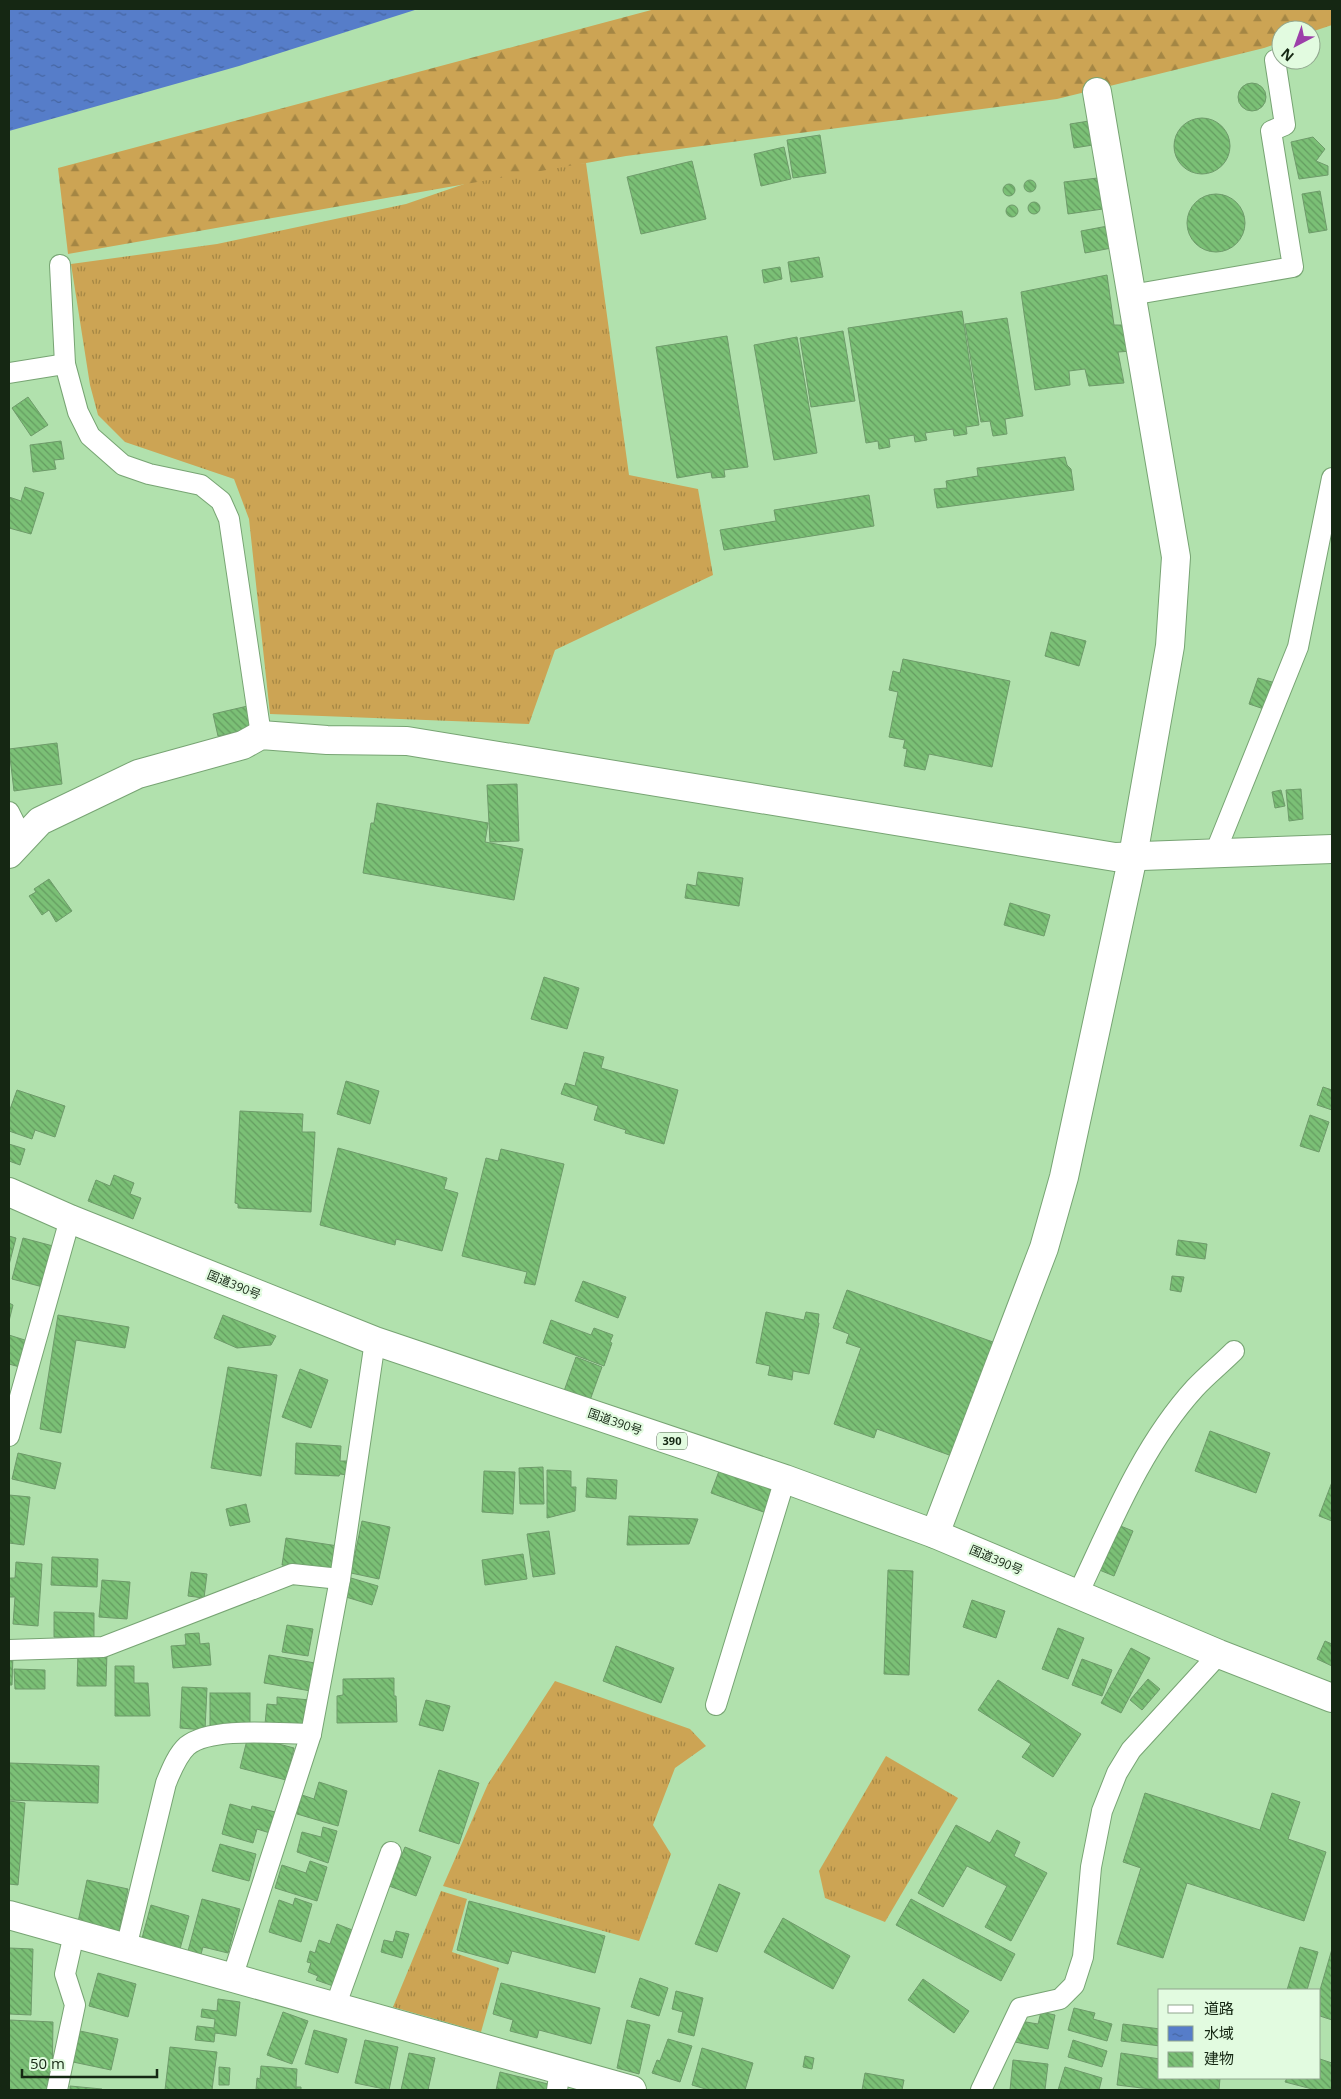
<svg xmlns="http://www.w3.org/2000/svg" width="1341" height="2099" viewBox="0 0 1341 2099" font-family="'Open Sans','Noto Sans JP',sans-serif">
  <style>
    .grass { fill: url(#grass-tufts) }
    .forest { fill: url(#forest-firs) }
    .water { fill: url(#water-ripples) }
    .building { fill: url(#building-back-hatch); stroke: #6e9b6a }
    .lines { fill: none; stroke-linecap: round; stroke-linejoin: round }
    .street-casing { stroke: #77a473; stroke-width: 22 }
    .secondary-casing { stroke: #77a473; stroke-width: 30 }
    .highway-casing { stroke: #77a473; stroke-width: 30 }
    .street { stroke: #fff; stroke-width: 20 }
    .secondary { stroke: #fff; stroke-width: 28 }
    .highway { stroke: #fff; stroke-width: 28 }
    .labels { text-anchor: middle; stroke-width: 4.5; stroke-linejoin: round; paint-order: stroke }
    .shield { fill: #e2fbe0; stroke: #526750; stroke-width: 1 }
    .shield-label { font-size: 11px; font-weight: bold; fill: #152713 }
    .street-label { font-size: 12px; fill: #152713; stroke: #e2fbe0 }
  </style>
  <defs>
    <pattern id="grass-tufts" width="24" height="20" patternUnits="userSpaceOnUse" patternTransform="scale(1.25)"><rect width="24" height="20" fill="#cca454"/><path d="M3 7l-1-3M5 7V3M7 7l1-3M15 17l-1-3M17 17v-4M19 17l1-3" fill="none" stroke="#a48644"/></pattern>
    <pattern id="forest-firs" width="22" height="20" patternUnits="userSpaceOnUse" patternTransform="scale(1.25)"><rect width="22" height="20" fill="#cca454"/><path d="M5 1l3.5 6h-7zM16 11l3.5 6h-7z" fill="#a48644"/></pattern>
    <pattern id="water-ripples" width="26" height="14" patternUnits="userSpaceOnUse" patternTransform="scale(1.25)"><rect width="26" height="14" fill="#567dc9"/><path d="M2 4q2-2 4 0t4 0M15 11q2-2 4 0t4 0" fill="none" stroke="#4666a2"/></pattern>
    <pattern id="building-back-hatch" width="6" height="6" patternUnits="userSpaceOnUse" patternTransform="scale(1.25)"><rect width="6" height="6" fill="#7bc076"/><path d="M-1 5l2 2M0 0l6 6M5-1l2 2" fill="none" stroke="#649c60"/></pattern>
  </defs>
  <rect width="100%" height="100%" fill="#b1e1ad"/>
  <g class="grass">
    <polygon points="586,163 629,475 698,489 713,575 555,650 529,724 270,714 249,519 234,479 125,442 98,415 90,385 71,264 217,244 406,204 511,168"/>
    <polygon points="555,1681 690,1729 706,1746 675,1768 653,1825 671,1854 639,1941 443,1886 488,1784"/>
    <polygon points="886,1756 958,1798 885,1922 825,1898 819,1871"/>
    <polygon points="441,1891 467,1899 452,1952 499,1968 481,2032 393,2007"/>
  </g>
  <polygon class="forest" points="655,9 1332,9 1332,25 1311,32 1311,30 1281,30 1281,42 1264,48 1057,99 626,156 68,254 58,168"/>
  <polygon class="water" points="9,9 418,9 239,66 9,131"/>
  <g class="building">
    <circle cx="1252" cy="97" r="14"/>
    <circle cx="1202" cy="146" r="28"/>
    <polygon points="1089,121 1093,145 1074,148 1070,124"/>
    <polygon points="820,135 826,173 793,178 787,140"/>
    <polygon points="1313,137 1325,149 1316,161 1328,166 1328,175 1299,179 1291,142"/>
    <polygon points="784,147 791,179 761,186 754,154"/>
    <polygon points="692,161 706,219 641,234 627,177"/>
    <polygon points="1106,177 1110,208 1068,214 1064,182"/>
    <circle cx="1030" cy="186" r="6"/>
    <circle cx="1009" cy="190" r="6"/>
    <polygon points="1320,191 1327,230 1309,233 1302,194"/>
    <circle cx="1216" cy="223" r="29"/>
    <circle cx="1034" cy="208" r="6"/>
    <circle cx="1012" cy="211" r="6"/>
    <polygon points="1113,225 1117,247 1085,253 1081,231"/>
    <polygon points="819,257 823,277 791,282 788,262"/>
    <polygon points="780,267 782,279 764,283 762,270"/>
    <polygon points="1107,275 1114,325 1127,325 1132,351 1118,352 1124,383 1089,386 1085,369 1069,371 1070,385 1035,390 1021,292"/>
    <polygon points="962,311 979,425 966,427 967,434 954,436 953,429 925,433 927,440 915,442 914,435 889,439 890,447 879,449 878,441 866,443 848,328"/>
    <polygon points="1007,318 1023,416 1005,419 1007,434 993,436 990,421 981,422 965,324"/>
    <polygon points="843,331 855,401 811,407 800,338"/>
    <polygon points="727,336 748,467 724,470 725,477 712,478 711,472 677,478 656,347"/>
    <polygon points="797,337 817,453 774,460 754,345"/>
    <polygon points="28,397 48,425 31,436 12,408"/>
    <polygon points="61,441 64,459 54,460 56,469 33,472 30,445"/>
    <polygon points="1065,457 1067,465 1071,469 1074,490 937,508 934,489 947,488 946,481 978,476 977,468"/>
    <polygon points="25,487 44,493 31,534 9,528 9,497 21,501"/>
    <polygon points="869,495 874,526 724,550 720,530 776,521 774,510"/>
    <polygon points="1051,632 1086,641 1079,666 1045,656"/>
    <polygon points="903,659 1010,681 992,767 929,754 925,770 904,766 907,749 903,748 905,740 889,737 898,692 889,690 893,671 900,673"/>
    <polygon points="1258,678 1279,684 1270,711 1249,704"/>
    <polygon points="252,705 257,728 218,736 213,714"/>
    <polygon points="57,743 62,784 14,791 9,749"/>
    <polygon points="517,784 519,841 490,842 487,785"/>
    <polygon points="1301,789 1303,819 1289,821 1286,790"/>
    <polygon points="1281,790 1285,806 1275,808 1272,792"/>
    <polygon points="377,803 488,823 485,842 523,849 514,900 363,873 371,823 374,823"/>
    <polygon points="698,872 743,878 739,906 685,898 687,884 696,886"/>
    <polygon points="49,879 72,911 56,922 49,910 42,915 29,896 36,892 34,889"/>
    <polygon points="1010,903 1050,915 1044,936 1004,925"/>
    <polygon points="544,977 579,988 567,1029 531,1019"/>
    <polygon points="584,1052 604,1057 601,1068 678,1090 664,1144 625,1133 626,1130 594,1120 598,1106 561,1094 565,1083 575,1086"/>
    <polygon points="346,1081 379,1091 370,1124 337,1114"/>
    <polygon points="1323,1087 1332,1090 1332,1110 1317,1105"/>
    <polygon points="17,1090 65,1106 55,1137 35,1130 32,1139 9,1131 9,1112"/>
    <polygon points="240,1111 303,1114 302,1132 315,1132 311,1212 238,1208 238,1204 235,1203"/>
    <polygon points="1310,1115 1329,1122 1319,1152 1300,1146"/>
    <polygon points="9,1144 25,1149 20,1165 9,1161"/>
    <polygon points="338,1148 447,1178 444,1189 458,1193 442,1251 396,1239 395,1245 320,1225"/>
    <polygon points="501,1149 564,1164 535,1285 524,1283 527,1272 462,1256 486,1158 498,1161"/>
    <polygon points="114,1175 134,1183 130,1194 141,1198 133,1219 88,1201 96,1180 110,1186"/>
    <polygon points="9,1236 16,1238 9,1265"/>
    <polygon points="23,1238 53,1246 43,1287 12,1279"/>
    <polygon points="1178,1240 1207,1244 1205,1259 1176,1255"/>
    <polygon points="1172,1276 1184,1277 1181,1292 1170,1290"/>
    <polygon points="583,1281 626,1297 618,1318 575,1301"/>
    <polygon points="847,1290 993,1342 952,1456 877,1429 874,1438 834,1424 861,1348 846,1343 849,1334 833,1328"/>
    <polygon points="9,1303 13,1305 9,1321"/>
    <polygon points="766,1312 804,1320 806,1312 819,1314 818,1323 819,1323 809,1374 793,1371 792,1380 768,1375 770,1366 756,1363"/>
    <polygon points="58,1315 129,1327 125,1348 76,1340 61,1433 40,1429"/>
    <polygon points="223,1315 276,1336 271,1345 237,1348 214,1338"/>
    <polygon points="551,1320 591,1335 594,1328 613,1335 610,1342 612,1343 604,1366 543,1343"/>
    <polygon points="9,1335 31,1342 23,1368 9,1364"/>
    <polygon points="576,1357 602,1367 589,1403 563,1394"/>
    <polygon points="228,1367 277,1375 261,1476 211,1468"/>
    <polygon points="300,1369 328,1380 311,1428 282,1417"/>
    <polygon points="1210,1431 1270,1453 1256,1493 1195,1471"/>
    <polygon points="296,1443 341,1446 340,1461 348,1461 348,1475 340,1474 339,1476 295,1474"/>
    <polygon points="18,1453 61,1463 55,1489 12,1479"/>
    <polygon points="543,1467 544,1504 520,1504 519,1468"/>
    <polygon points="547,1470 571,1471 571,1487 576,1487 575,1511 547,1518"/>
    <polygon points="484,1471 515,1472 513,1514 482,1512"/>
    <polygon points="719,1471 777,1491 769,1514 711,1493"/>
    <polygon points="587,1478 617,1480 616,1499 586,1497"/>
    <polygon points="1332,1482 1332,1521 1319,1516"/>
    <polygon points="9,1495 30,1497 24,1545 9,1543"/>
    <polygon points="246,1504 250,1522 230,1526 226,1509"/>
    <polygon points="629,1516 698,1519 689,1544 627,1545"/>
    <polygon points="362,1521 390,1527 379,1579 351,1573"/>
    <polygon points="1118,1525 1133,1531 1114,1576 1097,1569"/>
    <polygon points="549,1531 555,1574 533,1577 527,1534"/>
    <polygon points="286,1538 338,1546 334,1573 282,1565"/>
    <polygon points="523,1554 527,1579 485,1585 482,1560"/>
    <polygon points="52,1557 98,1559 97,1587 51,1585"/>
    <polygon points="16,1562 42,1564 38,1626 13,1624 15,1597 9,1597 9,1578 15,1578"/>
    <polygon points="888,1570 913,1571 909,1675 884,1674"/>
    <polygon points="191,1572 207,1574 204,1598 188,1596"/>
    <polygon points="351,1578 378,1586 372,1605 346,1597"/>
    <polygon points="102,1580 130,1582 127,1619 99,1617"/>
    <polygon points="972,1600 1005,1611 996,1638 963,1627"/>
    <polygon points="54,1612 94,1613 94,1638 54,1637"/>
    <polygon points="287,1625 313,1629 308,1656 282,1652"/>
    <polygon points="1058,1628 1084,1638 1068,1679 1042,1669"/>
    <polygon points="199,1633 200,1644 209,1643 211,1665 173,1668 171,1646 186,1645 185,1634"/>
    <polygon points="1325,1641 1332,1644 1332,1666 1317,1659"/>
    <polygon points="616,1646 674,1668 661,1703 603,1681"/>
    <polygon points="1131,1648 1150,1658 1121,1713 1101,1703"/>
    <polygon points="78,1651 107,1652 106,1686 77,1686"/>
    <polygon points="9,1654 13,1654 12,1685 9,1685"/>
    <polygon points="269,1655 315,1663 311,1691 264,1683"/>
    <polygon points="1082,1659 1112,1670 1102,1696 1072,1685"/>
    <polygon points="115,1666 134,1666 134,1683 148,1683 150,1716 115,1716"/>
    <polygon points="14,1669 45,1670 45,1689 15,1689"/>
    <polygon points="394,1678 394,1696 396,1696 397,1722 337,1723 337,1696 343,1695 343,1679"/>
    <polygon points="1148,1679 1160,1689 1142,1710 1130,1700"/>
    <polygon points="998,1680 1081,1734 1053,1777 1022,1757 1031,1744 978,1710"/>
    <polygon points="182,1687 207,1688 205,1730 180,1728"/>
    <rect x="210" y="1693" width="40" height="34"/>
    <polygon points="277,1697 310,1700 307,1728 265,1724 267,1704 277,1705"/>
    <polygon points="426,1700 450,1706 443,1731 419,1725"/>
    <polygon points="248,1736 294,1748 286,1780 240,1768"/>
    <polygon points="9,1763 99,1766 98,1803 9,1800"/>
    <polygon points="439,1770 479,1783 459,1844 419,1831"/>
    <polygon points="319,1782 347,1791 338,1826 297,1814 302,1795 314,1799"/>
    <polygon points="1145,1793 1260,1830 1272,1793 1300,1802 1288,1839 1326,1852 1304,1921 1187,1883 1163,1958 1117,1944 1141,1868 1123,1862"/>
    <polygon points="9,1801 25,1803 18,1885 9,1884"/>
    <polygon points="230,1804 251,1810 252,1806 275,1812 270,1833 257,1829 253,1843 222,1834"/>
    <polygon points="956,1825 990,1843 997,1830 1020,1842 1014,1856 1047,1873 1011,1941 985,1927 1007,1886 967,1866 943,1907 918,1893"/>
    <polygon points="323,1827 337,1831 328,1863 297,1852 302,1832 321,1837"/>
    <polygon points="220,1844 256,1854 249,1881 212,1871"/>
    <polygon points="405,1847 431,1857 416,1896 389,1886"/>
    <polygon points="310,1861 327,1867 317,1901 275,1888 282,1865 306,1873"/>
    <polygon points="87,1880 128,1889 119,1931 78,1922"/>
    <polygon points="719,1884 740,1893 717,1952 695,1944"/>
    <polygon points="295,1898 312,1904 301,1942 269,1932 279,1900 293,1905"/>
    <polygon points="202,1899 240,1909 228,1953 203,1947 201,1954 188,1951"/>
    <polygon points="911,1899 1015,1954 1001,1981 896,1925"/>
    <polygon points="469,1901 605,1936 595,1973 512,1951 508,1964 457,1950"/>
    <polygon points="151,1905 189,1916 180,1949 142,1938"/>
    <polygon points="783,1918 850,1956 833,1989 764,1952"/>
    <polygon points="337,1924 360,1933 339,1988 316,1980 318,1976 308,1972 311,1963 307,1962 310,1951 315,1953 319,1940 330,1944"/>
    <polygon points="396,1931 409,1934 402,1958 381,1952 384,1940 393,1942"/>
    <polygon points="1300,1947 1318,1952 1307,1990 1287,1990"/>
    <polygon points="9,1948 33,1949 31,2015 9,2014"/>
    <polygon points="1332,1949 1332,2020 1320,2016 1320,1990"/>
    <polygon points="98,1973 136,1984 128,2017 89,2006"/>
    <polygon points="640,1978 668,1988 659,2016 631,2007"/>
    <polygon points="923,1979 969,2011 954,2033 908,2000"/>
    <polygon points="501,1983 600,2008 591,2044 539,2030 537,2038 510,2031 513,2020 493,2014"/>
    <polygon points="676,1991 703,1998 694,2036 678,2032 683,2012 672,2009"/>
    <polygon points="218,1999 240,2002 236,2036 215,2033 214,2042 195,2040 197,2026 214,2028 215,2019 201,2017 202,2009 217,2011"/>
    <polygon points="1074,2008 1095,2013 1093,2019 1112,2024 1107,2041 1068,2030"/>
    <polygon points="283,2012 308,2021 292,2064 267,2055"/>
    <polygon points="1041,2012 1055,2015 1048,2049 1015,2042 1020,2021 1038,2024"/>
    <polygon points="9,2020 53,2022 52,2090 9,2090"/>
    <polygon points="627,2020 650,2025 639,2074 617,2068"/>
    <polygon points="1123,2024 1160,2029 1160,2046 1121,2041"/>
    <polygon points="314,2030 347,2039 338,2073 305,2064"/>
    <polygon points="80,2031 118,2039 111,2070 73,2062"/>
    <polygon points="668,2039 692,2046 680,2082 652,2073 657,2060 660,2061"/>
    <polygon points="365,2040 398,2047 389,2090 355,2083"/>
    <polygon points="1073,2040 1107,2051 1102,2067 1068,2057"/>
    <polygon points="170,2047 217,2052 212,2090 165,2090"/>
    <polygon points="702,2048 753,2063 745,2090 709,2090 692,2085"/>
    <polygon points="409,2053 435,2058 428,2090 401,2090"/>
    <polygon points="1121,2053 1160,2059 1160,2078 1220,2078 1219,2090 1158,2090 1117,2085"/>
    <polygon points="805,2056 814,2058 812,2069 803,2067"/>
    <polygon points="1320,2059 1332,2063 1332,2090 1316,2090 1285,2082 1287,2078 1320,2078"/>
    <polygon points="1013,2060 1048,2064 1045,2090 1010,2090"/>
    <polygon points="261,2066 297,2069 296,2087 301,2087 301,2090 256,2090 257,2078 260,2079"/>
    <polygon points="219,2067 230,2068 229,2085 219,2085"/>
    <polygon points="1065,2067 1102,2078 1099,2090 1058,2090"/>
    <polygon points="500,2072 552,2085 550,2090 496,2090"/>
    <polygon points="865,2073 904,2080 902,2090 862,2090"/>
    <polygon points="70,2086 102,2089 102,2090 70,2090"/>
  </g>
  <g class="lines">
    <defs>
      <g id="street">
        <polyline points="60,265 65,364 78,412 90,436 123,465 149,474 201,485 221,501 229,519 261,735"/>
        <polyline points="1131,295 1293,267 1271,131 1285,125 1275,60"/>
        <polyline points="9,373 65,364"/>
        <polyline points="9,812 23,840"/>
        <polyline points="1215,853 1298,647 1332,478"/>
        <polyline points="9,1436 70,1219"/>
        <path d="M 1078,1594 C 1111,1524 1142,1446 1195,1388 C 1207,1375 1221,1364 1234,1351"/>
        <polyline points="9,1650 103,1647 292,1574 340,1579"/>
        <polyline points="716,1705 785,1479"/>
        <path d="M 126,1948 L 166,1783 C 171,1771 177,1755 187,1746 C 211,1726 280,1734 311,1734"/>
        <polyline points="232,1978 311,1734 340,1579 375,1341"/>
        <polyline points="335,2007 391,1852"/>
        <polyline points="57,2090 75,2005 65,1974 74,1934"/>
        <polyline points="557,2090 560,2070"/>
        <polyline points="981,2090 1020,2008 1060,1999 1074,1985 1083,1957 1091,1867 1102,1811 1117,1773 1131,1750 1219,1654"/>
      </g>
      <g id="secondary">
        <polyline points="9,854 40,821 138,774 243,745 261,735 327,740 407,741 1115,857 1332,849"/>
        <polyline points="935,1534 1044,1248 1064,1177 1133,856 1170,646 1176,557 1097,92"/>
        <polyline points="9,1915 632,2090"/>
      </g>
      <polyline id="highway" points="9,1192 70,1219 375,1341 785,1479 935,1534 1219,1654 1332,1698"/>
    </defs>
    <use href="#street" class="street-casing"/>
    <use href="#secondary" class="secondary-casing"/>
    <use href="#highway" class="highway-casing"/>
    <use href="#street" class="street"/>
    <use href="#secondary" class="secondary"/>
    <use href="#highway" class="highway"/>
  </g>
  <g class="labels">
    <rect class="shield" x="657" y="1432.5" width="30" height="17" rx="4"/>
    <g class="shield-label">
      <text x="672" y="1445">390</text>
    </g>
    <g class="street-label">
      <text transform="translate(234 1285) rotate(22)" y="4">国道390号</text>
      <text transform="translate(615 1422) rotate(19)" y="4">国道390号</text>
      <text transform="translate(996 1560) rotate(23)" y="4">国道390号</text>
    </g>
  </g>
  <rect width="1341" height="2099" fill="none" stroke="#152713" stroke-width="20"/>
  <rect x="1158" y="1989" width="162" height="90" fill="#e2fbe0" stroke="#90a68e"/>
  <rect x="1168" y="2005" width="25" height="8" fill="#ffffff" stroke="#90a68e"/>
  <text x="1204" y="2014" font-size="15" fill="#152713">道路</text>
  <rect x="1168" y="2026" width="25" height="15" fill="url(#water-ripples)" stroke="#90a68e"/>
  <text x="1204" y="2039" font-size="15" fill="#152713">水域</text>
  <rect x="1168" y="2052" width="25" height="15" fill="url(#building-back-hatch)" stroke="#90a68e"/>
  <text x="1204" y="2064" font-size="15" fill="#152713">建物</text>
  <g transform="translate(1296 45) rotate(221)"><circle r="24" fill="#e2fbe0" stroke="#90a68e"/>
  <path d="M0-4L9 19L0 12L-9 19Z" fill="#9c3fa9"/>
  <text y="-8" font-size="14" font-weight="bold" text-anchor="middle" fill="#152713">N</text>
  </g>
  <path d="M22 2069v8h135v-8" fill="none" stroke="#152713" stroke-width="2.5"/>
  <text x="30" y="2069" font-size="15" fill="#152713" stroke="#e2fbe0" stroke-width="4" paint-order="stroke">50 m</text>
</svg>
